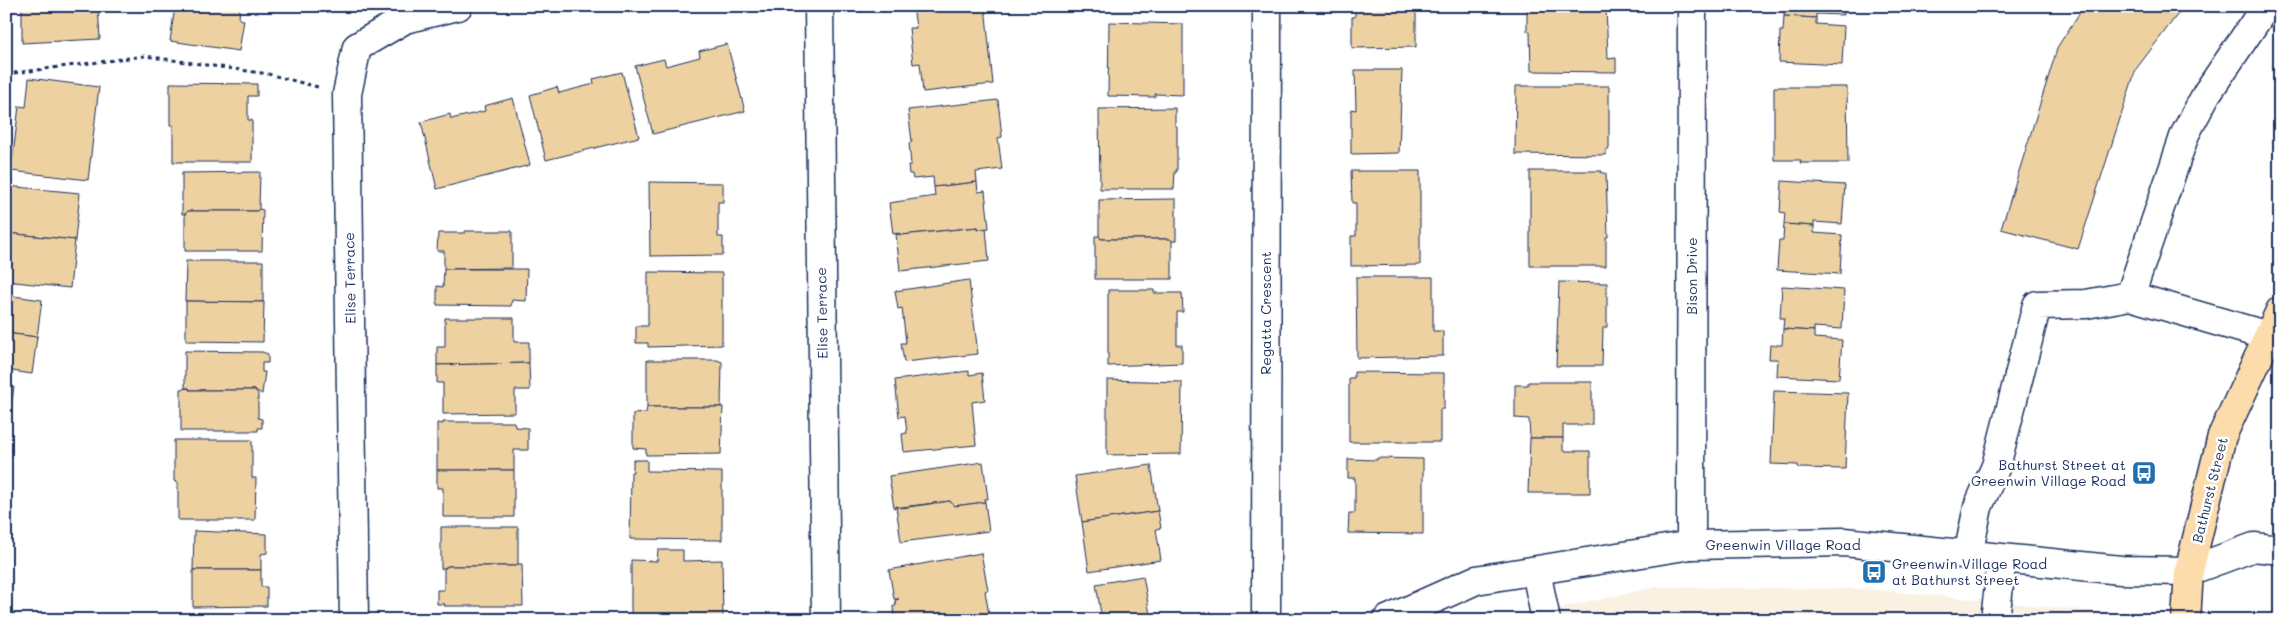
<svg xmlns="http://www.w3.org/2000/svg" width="2286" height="626" viewBox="0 0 2286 626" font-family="Mali,sans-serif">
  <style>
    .built { fill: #faf1e3 }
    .building { fill: #edd1a1; stroke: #1b2f5e }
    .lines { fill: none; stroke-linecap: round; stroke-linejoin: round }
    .minor-casing { stroke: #1b2f5e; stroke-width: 31 }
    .major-casing { stroke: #1b2f5e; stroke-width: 31 }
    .path { stroke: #1b2f5e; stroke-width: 3; stroke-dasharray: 4 4; stroke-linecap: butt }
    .minor { stroke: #fff; stroke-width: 28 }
    .major { stroke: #fddcac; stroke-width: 28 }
    .labels { text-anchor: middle; stroke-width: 5; stroke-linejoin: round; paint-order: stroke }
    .street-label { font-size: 14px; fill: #1b2f5e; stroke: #fff }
    .poi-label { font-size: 14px; fill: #1b2f5e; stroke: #fff; text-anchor: end }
  </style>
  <rect width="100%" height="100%" fill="#fff"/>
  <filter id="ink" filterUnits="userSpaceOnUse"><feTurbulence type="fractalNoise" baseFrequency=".02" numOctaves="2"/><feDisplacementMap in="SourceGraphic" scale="10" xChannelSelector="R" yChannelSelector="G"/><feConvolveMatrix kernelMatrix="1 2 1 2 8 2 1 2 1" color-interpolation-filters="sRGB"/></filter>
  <g filter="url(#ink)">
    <polygon class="built" points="1656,587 1867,589 2131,615 2131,620 1506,620"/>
    <g class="building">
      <polygon points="22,6 98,6 100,39 22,43"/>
      <polygon points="175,6 240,6 239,19 244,20 239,51 170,41"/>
      <polygon points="913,6 985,6 993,84 923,92 920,63 913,64 909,28 916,28"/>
      <polygon points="1100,6 1184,6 1178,7 1178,10 1100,10"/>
      <polygon points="1355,6 1416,9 1416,47 1352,48 1352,17 1355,17"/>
      <polygon points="1527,6 1606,6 1608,59 1616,58 1616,72 1531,71 1530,32 1527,31"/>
      <polygon points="1784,6 1844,6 1844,15 1816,14 1816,18 1784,16"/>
      <polygon points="2084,6 2184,6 2136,69 2078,249 2001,229 2058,46"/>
      <polygon points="1784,16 1816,18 1816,24 1844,26 1842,65 1779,62 1780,31 1783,31"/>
      <polygon points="1109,22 1183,24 1183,95 1155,94 1155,97 1108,96"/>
      <polygon points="727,44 745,111 653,134 635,66 664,59 666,66 700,57 699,51"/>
      <polygon points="1355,70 1402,70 1399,153 1351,154 1351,109 1356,110"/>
      <polygon points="622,72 639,137 546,160 530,95 557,87 559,93 594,84 593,79"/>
      <polygon points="29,78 99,87 88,180 11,171 19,106 26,107"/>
      <polygon points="170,83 257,84 257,96 248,96 248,120 252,120 252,162 173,162 173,125 170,125"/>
      <polygon points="1516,86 1609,86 1609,149 1606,149 1606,155 1515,154"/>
      <polygon points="1774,87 1847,87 1848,163 1800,163 1801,160 1774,160"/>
      <polygon points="513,98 530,165 437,189 421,122 450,114 451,119 485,111 484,106"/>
      <polygon points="998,100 1002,137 998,138 1002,169 976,172 977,182 934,187 933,177 913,179 912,174 909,174 908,165 911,165 909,143 912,142 908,110"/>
      <polygon points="1175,108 1175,126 1177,126 1177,172 1175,171 1174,189 1100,189 1099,109"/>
      <polygon points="1351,171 1420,171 1420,265 1351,266 1351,236 1356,236 1356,203 1352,203"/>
      <polygon points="1530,171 1602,171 1601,173 1606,173 1608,237 1606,237 1606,266 1530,266"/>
      <polygon points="260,172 259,209 257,211 188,211 185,214 182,214 182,173"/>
      <polygon points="1782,181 1845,185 1842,224 1814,222 1814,226 1784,224 1785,213 1780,212"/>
      <polygon points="649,182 723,183 723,202 718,202 718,237 723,237 723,255 650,256"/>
      <polygon points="977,182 978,192 985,191 989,228 978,230 978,227 902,235 899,233 893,234 889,203 935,196 934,187"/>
      <polygon points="6,186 80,193 75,240 6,233"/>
      <polygon points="1176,199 1176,241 1172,241 1170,239 1101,239 1099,236 1099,200"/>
      <polygon points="259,209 263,210 262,251 185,251 185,214 188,211 257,211"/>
      <polygon points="1784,224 1814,226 1814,233 1842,235 1840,274 1777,270 1779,240 1783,240"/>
      <polygon points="978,227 978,230 986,228 989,261 900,271 896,234 902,235"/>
      <polygon points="465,231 512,231 512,268 444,269 444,251 437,251 438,233 465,233"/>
      <polygon points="6,233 75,240 70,288 6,281"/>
      <polygon points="1095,236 1099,236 1101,239 1170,239 1172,241 1172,279 1095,279"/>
      <polygon points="186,261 263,261 263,302 185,301"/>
      <polygon points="444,269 527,269 526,301 512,300 511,306 437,305 437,286 443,287"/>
      <polygon points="648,272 722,273 722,345 648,347 648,343 636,343 636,326 648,326"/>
      <polygon points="1356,277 1433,277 1433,331 1443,331 1443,356 1357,358"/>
      <polygon points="969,280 978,354 904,362 901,343 906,343 902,308 898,309 895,291"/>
      <polygon points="1559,282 1607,283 1607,327 1603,328 1602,366 1556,366"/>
      <polygon points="1782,286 1844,290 1842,329 1814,327 1814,331 1783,329 1784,318 1780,318"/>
      <polygon points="1108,290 1154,290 1154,293 1182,293 1183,312 1177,312 1177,345 1182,345 1182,363 1108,366"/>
      <polygon points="6,295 42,300 37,337 6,333"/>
      <polygon points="186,301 264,302 263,342 186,341"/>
      <polygon points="445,318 514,318 514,342 529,342 529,363 437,365 437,347 445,347"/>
      <polygon points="1783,329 1814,331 1814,338 1842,340 1839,379 1777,376 1778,359 1769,359 1770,345 1782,345"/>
      <polygon points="6,333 37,337 32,374 6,370"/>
      <polygon points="185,351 262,352 268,354 268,363 262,363 262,372 265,372 262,394 255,390 189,390 189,388 185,388"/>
      <polygon points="647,360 717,360 722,362 721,407 647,407"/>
      <polygon points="529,363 530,390 515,390 515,413 443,414 443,383 437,383 437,365"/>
      <polygon points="969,371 969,375 982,373 985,400 972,402 976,445 904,452 902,434 907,433 905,416 899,417 895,380"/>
      <polygon points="1354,372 1444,373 1444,409 1440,409 1440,442 1349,442 1349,378 1354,378"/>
      <polygon points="1107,380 1182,382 1181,454 1107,455"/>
      <polygon points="1528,382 1592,382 1592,425 1563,425 1563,438 1530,438 1529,419 1515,418 1515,385 1528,385"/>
      <polygon points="6,385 14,387 6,440"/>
      <polygon points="189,388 189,390 255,390 258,394 258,418 262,419 262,428 258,428 258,431 181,431 181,389"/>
      <polygon points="1774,391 1848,393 1845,469 1798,468 1798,465 1771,464"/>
      <polygon points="647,407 723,407 721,454 646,455 646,449 633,448 633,414 646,413"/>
      <polygon points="443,422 514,422 515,427 528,428 528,450 514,450 514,470 437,470 437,423 443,424"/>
      <polygon points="1530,438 1563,438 1563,451 1590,451 1590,493 1528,493"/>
      <polygon points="174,440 252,440 252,478 256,478 255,520 178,520 178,482 174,481"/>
      <polygon points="1377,458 1423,459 1423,534 1348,533 1349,513 1355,513 1355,478 1348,478 1348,459 1377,460"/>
      <polygon points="633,460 647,460 647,471 722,472 722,540 630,539 631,472 633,472"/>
      <polygon points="983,462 988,499 984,499 985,502 954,506 950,501 894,508 889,476"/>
      <polygon points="1151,465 1158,511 1082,522 1075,476"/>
      <polygon points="437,470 514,470 514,517 443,517 443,488 437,488"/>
      <polygon points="950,501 954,506 985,502 989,531 901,542 896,506 901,508"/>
      <polygon points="1158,511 1161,528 1156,529 1161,560 1089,571 1082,522"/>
      <polygon points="441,527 518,527 518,564 515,566 448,566 441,569"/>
      <polygon points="194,531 267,534 267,553 261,554 261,570 193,570"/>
      <polygon points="658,550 683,550 683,561 722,560 723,620 631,620 631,560 657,561"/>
      <polygon points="981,553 988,590 985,591 990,620 890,620 894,618 893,606 896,606 895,600 899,599 894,599 889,570"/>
      <polygon points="518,564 522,564 523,606 444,606 445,604 437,604 437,590 444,590 444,569 448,566 515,566"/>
      <polygon points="193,570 261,570 261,587 267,587 267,606 193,607"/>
      <polygon points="1143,576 1151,620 1102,620 1096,584"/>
      <polygon points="448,616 525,617 525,620 448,620"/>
    </g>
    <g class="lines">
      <defs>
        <g id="minor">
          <polyline points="819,6 826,620"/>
          <polyline points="2266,6 2207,93 2185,134 2130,296 2268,336"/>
          <polyline points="1691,545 1692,6"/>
          <polyline points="1968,555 1978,507 1996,466 2037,305 2086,304 2130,296"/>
          <polyline points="1536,571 1546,620"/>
          <polyline points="354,620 347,94 357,47 405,19 458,6"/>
          <polyline points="1266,620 1267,6"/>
          <polyline points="1387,620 1476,580 1691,545 1844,542 2121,570 2189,571 2254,547 2280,550"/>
          <polyline points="1995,620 2002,559"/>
        </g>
        <polyline id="major" points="2186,620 2189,571 2222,436 2280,311"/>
      </defs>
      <use href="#minor" class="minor-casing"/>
      <use href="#major" class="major-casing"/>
      <polyline class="path" points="6,74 145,56 268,74 318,87"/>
      <use href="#minor" class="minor"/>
      <use href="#major" class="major"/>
    </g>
  </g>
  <defs>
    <symbol id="bus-square" viewBox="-11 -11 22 22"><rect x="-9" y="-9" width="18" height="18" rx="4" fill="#1f6fb2" stroke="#fff"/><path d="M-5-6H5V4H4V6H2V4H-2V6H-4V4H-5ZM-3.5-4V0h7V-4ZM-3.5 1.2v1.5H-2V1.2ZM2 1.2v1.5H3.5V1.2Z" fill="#fff"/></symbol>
  </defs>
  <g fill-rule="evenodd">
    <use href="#bus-square" x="2130" y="459" width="28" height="28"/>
    <use href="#bus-square" x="1860" y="558" width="28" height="28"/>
  </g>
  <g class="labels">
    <g class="street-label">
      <text transform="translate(1692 276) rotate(-90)" y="5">Bison Drive</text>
      <text transform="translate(350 278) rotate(-91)" y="5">Elise Terrace</text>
      <text transform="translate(822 313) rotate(-91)" y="5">Elise Terrace</text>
      <text transform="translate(1266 313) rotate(-90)" y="5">Regatta Crescent</text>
      <text transform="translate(2210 490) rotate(-76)" y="5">Bathurst Street</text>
      <text x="1783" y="550">Greenwin Village Road</text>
    </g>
    <g class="poi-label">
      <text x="2126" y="470">Bathurst Street at<tspan x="2126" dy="16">Greenwin Village Road</tspan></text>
      <text x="1892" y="569" text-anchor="start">Greenwin Village Road<tspan x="1892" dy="16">at Bathurst Street</tspan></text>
    </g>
  </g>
  <rect width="2286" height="626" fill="none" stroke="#fff" stroke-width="25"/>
  <rect x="12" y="12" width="2261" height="601" fill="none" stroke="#1b2f5e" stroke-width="2" filter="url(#ink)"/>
</svg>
